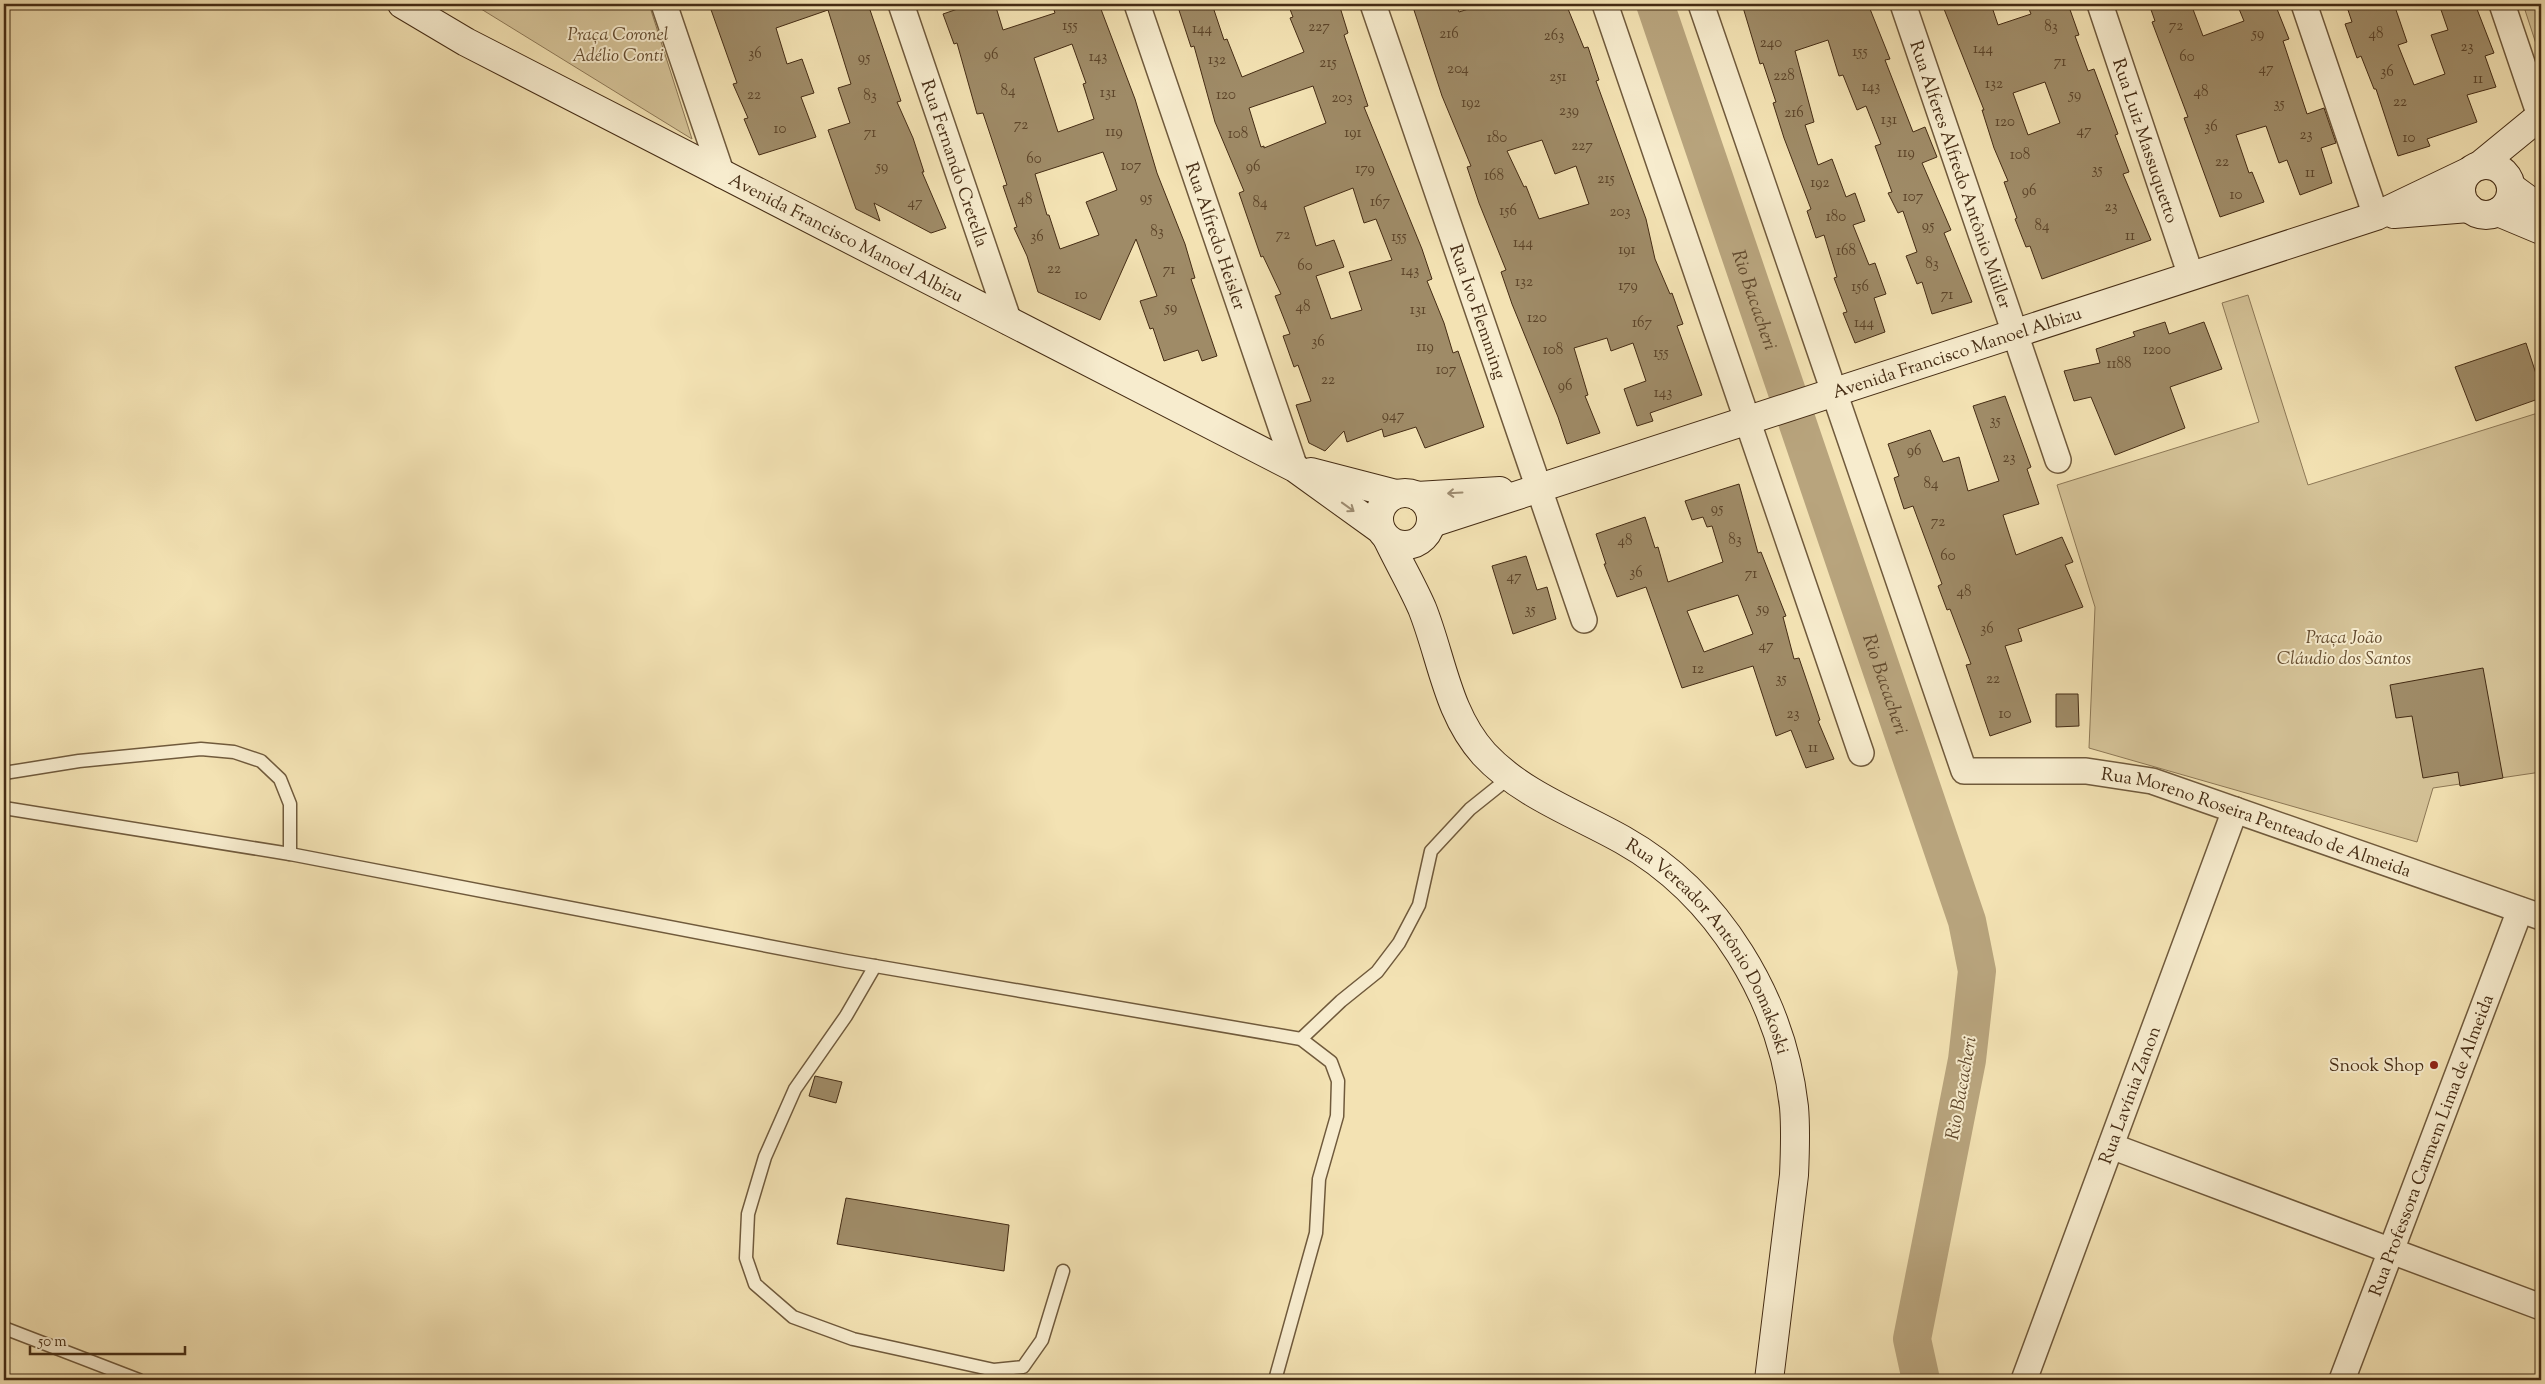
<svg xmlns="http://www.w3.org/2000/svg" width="2545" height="1384" viewBox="0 0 2545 1384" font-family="'Sorts Mill Goudy',serif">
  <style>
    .green { fill: #d5c398; stroke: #8d7856 }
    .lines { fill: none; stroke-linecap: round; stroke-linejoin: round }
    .river { stroke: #b8a47d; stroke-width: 38 }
    .building { fill: #9f8b67; stroke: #452c14; fill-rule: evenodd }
    .lane-casing { stroke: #705a3c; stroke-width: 15 }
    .street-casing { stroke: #705a3c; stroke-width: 28 }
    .secondary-casing { stroke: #452c14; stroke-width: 30 }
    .lane { stroke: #f7ecce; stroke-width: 12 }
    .street { stroke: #f7ecce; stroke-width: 25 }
    .secondary { stroke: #f7ecce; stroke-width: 28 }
    .oneway { stroke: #9e8c71 }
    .poi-dot { fill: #8f2418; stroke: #f7ecce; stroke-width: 2 }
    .labels { text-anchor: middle; stroke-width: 4; stroke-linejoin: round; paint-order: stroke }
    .number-label { font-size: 15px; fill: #5c4429 }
    .park-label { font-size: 18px; font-style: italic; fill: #624a2e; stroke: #f7ecce }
    .street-label { font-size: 18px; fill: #452c14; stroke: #f7ecce }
    .poi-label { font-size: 18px; fill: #452c14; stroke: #f7ecce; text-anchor: end }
    .water-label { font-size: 19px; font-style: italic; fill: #624a2e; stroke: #f7ecce }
  </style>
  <rect width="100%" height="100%" fill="#f3e2b3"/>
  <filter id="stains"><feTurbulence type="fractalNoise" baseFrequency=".004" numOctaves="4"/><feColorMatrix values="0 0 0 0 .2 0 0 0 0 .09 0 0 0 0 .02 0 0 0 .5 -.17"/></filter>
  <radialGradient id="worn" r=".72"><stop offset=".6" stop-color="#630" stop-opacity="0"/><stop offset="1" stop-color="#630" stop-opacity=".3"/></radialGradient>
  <g class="green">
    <polygon points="473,4 649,4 692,139"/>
    <polygon points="2523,4 2541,4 2541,59"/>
    <polygon points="2248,295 2308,485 2541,412 2541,772 2433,788 2417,842 2089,748 2095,607 2057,485 2259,422 2222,303"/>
  </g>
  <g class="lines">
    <path class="river" id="s1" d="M 1655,4 L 1967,921 L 1977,971 L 1967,1060 L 1912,1339 L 1921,1380"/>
  </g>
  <g class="building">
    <polygon points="709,4 868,4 901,101 897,102 913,138 924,172 922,172 946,228 931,233 874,203 880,221 856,209 828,130 850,123 838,88 851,84 828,10 776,28 787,64 802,59 814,93 801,97 816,137 759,155 744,119 748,118 733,84 737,83"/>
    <path d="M 972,4 L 995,4 L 1003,30 L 1055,13 L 1052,4 L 1099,4 L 1135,99 L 1157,173 L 1185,244 L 1195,278 L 1191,279 L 1217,356 L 1202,361 L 1198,350 L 1164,361 L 1153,328 L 1150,329 L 1140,301 L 1157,296 L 1136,239 L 1100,320 L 1038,292 L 1027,256 L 1014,228 L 1017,227 L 1003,186 L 1007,185 L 983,113 L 977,114 L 957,43 L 954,44 L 943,14 ZM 1072,44 L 1086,83 L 1083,84 L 1094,119 L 1058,132 L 1034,58 ZM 1103,152 L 1117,190 L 1086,202 L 1099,235 L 1060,249 L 1049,215 L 1047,215 L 1035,174 Z"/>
    <path d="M 1177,4 L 1212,4 L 1224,40 L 1227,39 L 1242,77 L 1304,52 L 1290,18 L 1293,17 L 1288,4 L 1339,4 L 1348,33 L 1344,35 L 1368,106 L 1364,107 L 1422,249 L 1432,279 L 1427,281 L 1444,323 L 1453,353 L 1458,351 L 1484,427 L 1425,448 L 1416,427 L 1384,437 L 1382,429 L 1347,442 L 1344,431 L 1325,451 L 1309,443 L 1296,405 L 1311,401 L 1298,365 L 1294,367 L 1283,336 L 1290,334 L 1275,296 L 1281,294 L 1263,256 L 1261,257 L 1239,193 L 1244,191 L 1215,122 L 1194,46 L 1191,47 ZM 1313,86 L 1326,123 L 1264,148 L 1264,146 L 1261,147 L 1249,108 ZM 1353,188 L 1364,223 L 1376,219 L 1392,260 L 1349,272 L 1362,310 L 1331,319 L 1316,276 L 1344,267 L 1334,240 L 1316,246 L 1304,207 Z"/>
    <path d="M 1412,4 L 1456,4 L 1459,12 L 1484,4 L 1566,4 L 1584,48 L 1588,47 L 1599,80 L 1596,81 L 1646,219 L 1655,259 L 1670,294 L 1672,293 L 1683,324 L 1677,326 L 1702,395 L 1650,413 L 1653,421 L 1637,426 L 1624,389 L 1646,381 L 1633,343 L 1611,351 L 1607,338 L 1574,348 L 1588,395 L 1585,396 L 1600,433 L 1567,444 L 1558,417 L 1512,304 L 1501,272 L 1506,270 L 1479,203 L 1467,167 L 1471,166 L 1442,96 ZM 1542,140 L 1555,174 L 1576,166 L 1589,204 L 1539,219 L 1526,186 L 1524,187 L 1507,151 Z"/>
    <polygon points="1742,4 1868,4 1890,59 1885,60 1913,132 1925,127 1937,157 1922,163 1951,230 1944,233 1972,302 1932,314 1922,282 1917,284 1906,256 1917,252 1903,211 1898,213 1888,193 1892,192 1875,146 1881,144 1866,106 1857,110 1843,75 1839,76 1828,40 1795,51 1814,122 1805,125 1818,165 1832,159 1846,197 1855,193 1865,221 1853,225 1869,265 1875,263 1886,294 1874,298 1885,332 1855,343 1843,313 1847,312 1834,278 1837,277 1824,235 1816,238 1807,211 1811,209 1784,138 1773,103 1776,102 1763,63 1760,64"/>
    <path d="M 1942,4 L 1991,4 L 1998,25 L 2031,14 L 2027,4 L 2068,4 L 2079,35 L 2075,36 L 2088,71 L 2094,69 L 2118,134 L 2115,135 L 2129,172 L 2123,174 L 2151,240 L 2042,279 L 2030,246 L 2026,247 L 2015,219 L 2017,218 L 2004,182 L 2008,181 L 1994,148 L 1982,110 L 1984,110 ZM 2045,82 L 2060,123 L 2028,135 L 2013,93 Z"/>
    <polygon points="2149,4 2191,4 2203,36 2244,21 2237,4 2275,4 2289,39 2283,41 2307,114 2324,108 2336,143 2321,148 2332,183 2300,195 2287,160 2279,163 2266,126 2236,135 2249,173 2252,172 2264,202 2220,217 2184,118 2188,117 2152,22 2155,21"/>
    <polygon points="2346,4 2394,4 2407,42 2398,45 2414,85 2445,74 2431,35 2448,30 2439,4 2475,4 2494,53 2485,56 2496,87 2467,95 2477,122 2427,139 2430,146 2398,156 2376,89 2374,89 2361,56 2357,58 2345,24 2352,22"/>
    <polygon points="2165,322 2169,334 2204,322 2222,369 2170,387 2185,428 2115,455 2091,397 2074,401 2064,371 2100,363 2096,349 2135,336 2133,332"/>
    <polygon points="2526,343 2541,389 2541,398 2476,421 2455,367"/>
    <polygon points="2005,396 2031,467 2027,469 2039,504 2003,515 2016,555 2062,537 2073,562 2065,565 2083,607 2018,629 2022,641 2005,646 2031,722 1990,736 1966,665 1971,664 1950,609 1947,610 1938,586 1942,584 1913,506 1904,509 1894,478 1899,476 1888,444 1930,430 1943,462 1959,457 1968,491 1999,481 1973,406"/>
    <path d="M 1739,484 L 1758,553 L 1761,552 L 1786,616 L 1783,617 L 1794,659 L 1799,658 L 1820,720 L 1818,721 L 1834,759 L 1806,768 L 1791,730 L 1776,736 L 1753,666 L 1682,688 L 1646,587 L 1617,597 L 1604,564 L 1606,564 L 1596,534 L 1645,517 L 1655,548 L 1658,547 L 1668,582 L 1723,562 L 1712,526 L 1707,527 L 1703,517 L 1692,520 L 1685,501 ZM 1738,595 L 1753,634 L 1704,652 L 1687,611 Z"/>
    <polygon points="1526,556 1537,590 1547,587 1556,619 1513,634 1492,566"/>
    <polygon points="2483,668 2503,778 2460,786 2458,772 2423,778 2412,716 2396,718 2390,685"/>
    <polygon points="2056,694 2078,694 2079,726 2056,727"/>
    <polygon points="815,1076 842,1082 836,1103 809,1096"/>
    <polygon points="846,1198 1009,1225 1004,1271 837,1244"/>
  </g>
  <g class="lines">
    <defs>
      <g id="lane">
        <polyline points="4,773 79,761 201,749 234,752 261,761 280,779 290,804 290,854"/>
        <polyline points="4,808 290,854 846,961 1301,1039 1331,1062 1338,1081 1337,1116 1319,1179 1316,1233 1275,1380"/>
        <polyline points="875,966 846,1016 795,1089 765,1157 748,1214 746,1258 755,1284 793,1317 853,1339 994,1370 1023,1367 1042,1340 1063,1271"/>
        <polyline points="1301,1039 1341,1001 1377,972 1399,943 1419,905 1431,851 1470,809 1510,777"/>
        <polyline points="4,1328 139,1380"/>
      </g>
      <g id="street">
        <polyline points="664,4 722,175"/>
        <path id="s2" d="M 901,4 L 1009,322"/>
        <path id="s3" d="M 1137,4 L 1295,468"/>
        <path id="s4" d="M 1373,4 L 1584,620"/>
        <polyline points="1605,4 1861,753"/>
        <path id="s5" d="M 1701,4 L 1964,771 L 2086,771 L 2152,781 L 2541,917"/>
        <path id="s6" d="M 1903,4 L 2058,460"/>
        <path id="s7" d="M 2100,4 L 2191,276"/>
        <polyline points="2304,4 2376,216"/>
        <polyline points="2502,4 2540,116"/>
        <polyline points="2111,1146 2541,1307"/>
        <path id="s8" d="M 2024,1380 L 2235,810"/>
        <path id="s9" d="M 2342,1380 L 2520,910"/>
      </g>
      <g id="secondary">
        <path id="s10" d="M 402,4 L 466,42 L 1295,468 L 1381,530"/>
        <circle cx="2486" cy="190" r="25"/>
        <polyline points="2479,166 2540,116"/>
        <polyline points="2511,187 2541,209"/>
        <polyline points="2498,212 2541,230"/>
        <polyline points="2394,214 2469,208"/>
        <polyline points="1311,472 1396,494"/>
        <circle cx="1405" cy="519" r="26"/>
        <polyline points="1417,496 1500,491"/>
        <path id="s11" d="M 1432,523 L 2376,216 L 2468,172"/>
        <path id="s12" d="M 1388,540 C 1399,563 1412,585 1422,608 C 1442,658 1447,713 1484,754 C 1521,794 1577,814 1623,840 C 1719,894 1782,1000 1794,1107 C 1796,1130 1795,1153 1794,1175 L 1769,1380"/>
      </g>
    </defs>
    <use href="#lane" class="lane-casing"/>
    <use href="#street" class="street-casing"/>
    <use href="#secondary" class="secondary-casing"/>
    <use href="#lane" class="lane"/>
    <use href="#street" class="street"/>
    <use href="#secondary" class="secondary"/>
  </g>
  <defs><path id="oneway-shaft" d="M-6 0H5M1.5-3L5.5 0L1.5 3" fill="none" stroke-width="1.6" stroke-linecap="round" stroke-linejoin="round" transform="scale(1.25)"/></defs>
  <g class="oneway">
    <use href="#oneway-shaft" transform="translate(1455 493) rotate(177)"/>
    <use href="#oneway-shaft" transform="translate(1348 507) rotate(36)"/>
  </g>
  <circle class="poi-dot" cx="2434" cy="1065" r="5"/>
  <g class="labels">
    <g class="number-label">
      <text x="1070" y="30">155</text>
      <text x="2176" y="30">72</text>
      <text x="1319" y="31">227</text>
      <text x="2051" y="31">83</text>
      <text x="1202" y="33">144</text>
      <text x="1449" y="38">216</text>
      <text x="2258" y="38">59</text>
      <text x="2376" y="38">48</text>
      <text x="1554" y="40">263</text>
      <text x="1771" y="47">240</text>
      <text x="2467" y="51">23</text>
      <text x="1983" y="53">144</text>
      <text x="1860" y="56">155</text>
      <text x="755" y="58">36</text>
      <text x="991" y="59">96</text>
      <text x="1098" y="61">143</text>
      <text x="2187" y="61">60</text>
      <text x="864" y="62">95</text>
      <text x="1217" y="64">132</text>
      <text x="2060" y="66">71</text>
      <text x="1328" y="67">215</text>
      <text x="1458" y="73">204</text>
      <text x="2266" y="73">47</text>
      <text x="2387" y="76">36</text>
      <text x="1784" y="80">228</text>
      <text x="1558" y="81">251</text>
      <text x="2478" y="83">11</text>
      <text x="1994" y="88">132</text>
      <text x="1871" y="91">143</text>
      <text x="1008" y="95">84</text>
      <text x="2201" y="96">48</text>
      <text x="1108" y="97">131</text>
      <text x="754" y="99">22</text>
      <text x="1226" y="99">120</text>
      <text x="2075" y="99">59</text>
      <text x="870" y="100">83</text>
      <text x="1342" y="102">203</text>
      <text x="2400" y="106">22</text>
      <text x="1471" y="107">192</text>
      <text x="2279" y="108">35</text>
      <text x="1569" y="115">239</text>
      <text x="1794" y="117">216</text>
      <text x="1889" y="124">131</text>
      <text x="2005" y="126">120</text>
      <text x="1021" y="129">72</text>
      <text x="2211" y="131">36</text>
      <text x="780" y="133">10</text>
      <text x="2084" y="135">47</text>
      <text x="1114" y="136">119</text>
      <text x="870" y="137">71</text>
      <text x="1353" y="137">191</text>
      <text x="1238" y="138">108</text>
      <text x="2306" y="139">23</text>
      <text x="1497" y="142">180</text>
      <text x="2409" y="142">10</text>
      <text x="1582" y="150">227</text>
      <text x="1906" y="157">119</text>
      <text x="2020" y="159">108</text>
      <text x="1034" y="163">60</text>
      <text x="2222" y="166">22</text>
      <text x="1131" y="170">107</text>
      <text x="882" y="171">59</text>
      <text x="1253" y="171">96</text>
      <text x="1365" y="173">179</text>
      <text x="2097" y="174">35</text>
      <text x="2310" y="177">11</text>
      <text x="1494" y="180">168</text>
      <text x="1606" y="183">215</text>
      <text x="1820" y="187">192</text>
      <text x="2029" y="195">96</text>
      <text x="2236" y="199">10</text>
      <text x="1913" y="201">107</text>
      <text x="1146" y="202">95</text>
      <text x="1025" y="204">48</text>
      <text x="1380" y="206">167</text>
      <text x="915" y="207">47</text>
      <text x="1260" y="207">84</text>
      <text x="2111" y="211">23</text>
      <text x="1508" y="215">156</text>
      <text x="1620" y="216">203</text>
      <text x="1836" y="221">180</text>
      <text x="1928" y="230">95</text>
      <text x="2042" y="230">84</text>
      <text x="1157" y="236">83</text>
      <text x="1283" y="239">72</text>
      <text x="2130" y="240">11</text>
      <text x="1037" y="241">36</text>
      <text x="1399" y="241">155</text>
      <text x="1523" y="247">144</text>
      <text x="1627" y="254">191</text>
      <text x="1846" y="255">168</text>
      <text x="1932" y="268">83</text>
      <text x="1305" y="270">60</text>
      <text x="1054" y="273">22</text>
      <text x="1169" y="274">71</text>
      <text x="1410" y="275">143</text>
      <text x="1524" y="286">132</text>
      <text x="1628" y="290">179</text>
      <text x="1860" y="291">156</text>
      <text x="1081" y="299">10</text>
      <text x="1947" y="299">71</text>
      <text x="1303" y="311">48</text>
      <text x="1171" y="312">59</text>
      <text x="1418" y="314">131</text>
      <text x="1537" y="322">120</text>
      <text x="1642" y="327">167</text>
      <text x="1864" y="327">144</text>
      <text x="1318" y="346">36</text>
      <text x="1425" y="351">119</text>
      <text x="1553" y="354">108</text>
      <text x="2157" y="354">1200</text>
      <text x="1661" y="357">155</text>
      <text x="2119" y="368">1188</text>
      <text x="1446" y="374">107</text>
      <text x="1328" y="384">22</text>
      <text x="1565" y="390">96</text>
      <text x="1663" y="397">143</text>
      <text x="1393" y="420">947</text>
      <text x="1995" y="425">35</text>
      <text x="1914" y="455">96</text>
      <text x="2009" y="462">23</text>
      <text x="1931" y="488">84</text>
      <text x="1717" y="513">95</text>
      <text x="1938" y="526">72</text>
      <text x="1735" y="544">83</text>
      <text x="1625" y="545">48</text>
      <text x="1948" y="560">60</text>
      <text x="1636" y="577">36</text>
      <text x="1751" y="578">71</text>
      <text x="1514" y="581">47</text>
      <text x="1964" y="596">48</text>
      <text x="1763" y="613">59</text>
      <text x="1530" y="614">35</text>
      <text x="1987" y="633">36</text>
      <text x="1766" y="650">47</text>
      <text x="1698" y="673">12</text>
      <text x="1781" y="683">35</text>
      <text x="1993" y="683">22</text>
      <text x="1793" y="718">23</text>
      <text x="2005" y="718">10</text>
      <text x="1813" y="752">11</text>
    </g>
    <g class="park-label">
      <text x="618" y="40">Praça Coronel<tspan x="618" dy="21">Adélio Conti</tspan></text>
      <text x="2344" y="643">Praça João<tspan x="2344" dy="21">Cláudio dos Santos</tspan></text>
    </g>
    <g class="street-label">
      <text dy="6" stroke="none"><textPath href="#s7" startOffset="144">Rua Luiz Massuquetto</textPath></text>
      <text dy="6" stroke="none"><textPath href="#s2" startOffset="168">Rua Fernando Cretella</textPath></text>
      <text dy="6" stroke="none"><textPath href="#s6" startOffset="180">Rua Alferes Alfredo Antônio Müller</textPath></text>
      <text dy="6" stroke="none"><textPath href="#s3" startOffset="245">Rua Alfredo Heisler</textPath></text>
      <text dy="6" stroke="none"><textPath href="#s10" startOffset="502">Avenida Francisco Manoel Albizu</textPath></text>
      <text dy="6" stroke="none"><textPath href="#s4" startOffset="325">Rua Ivo Flemming</textPath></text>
      <text dy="6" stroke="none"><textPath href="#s11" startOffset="552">Avenida Francisco Manoel Albizu</textPath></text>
      <text dy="6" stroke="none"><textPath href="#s5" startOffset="1111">Rua Moreno Roseira Penteado de Almeida</textPath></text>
      <text dy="6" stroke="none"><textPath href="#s12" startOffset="540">Rua Vereador Antônio Domakoski</textPath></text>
      <text dy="6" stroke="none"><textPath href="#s8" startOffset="304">Rua Lavínia Zanon</textPath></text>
      <text dy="6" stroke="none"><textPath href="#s9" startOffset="251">Rua Professora Carmem Lima de Almeida</textPath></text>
    </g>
    <g class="poi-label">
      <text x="2424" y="1071">Snook Shop</text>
    </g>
    <g class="water-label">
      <text dy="7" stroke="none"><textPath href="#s1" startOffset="312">Rio Bacacheri</textPath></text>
      <text dy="7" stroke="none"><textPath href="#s1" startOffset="718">Rio Bacacheri</textPath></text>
      <text transform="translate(1960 1088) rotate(-80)" y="7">Rio Bacacheri</text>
    </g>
  </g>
  <rect width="2545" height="1384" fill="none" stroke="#f3e2b3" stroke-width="20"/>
  <rect x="5" y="5" width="2535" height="1374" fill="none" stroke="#452c14" stroke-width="2.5"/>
  <rect x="10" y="10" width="2525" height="1364" fill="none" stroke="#452c14"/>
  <path d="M30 1346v8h155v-8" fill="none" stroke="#452c14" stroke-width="2.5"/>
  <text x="38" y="1346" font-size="15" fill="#452c14" stroke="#f7ecce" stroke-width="4" paint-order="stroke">50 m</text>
  <rect width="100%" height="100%" filter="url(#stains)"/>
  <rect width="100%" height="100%" fill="url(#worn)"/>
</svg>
